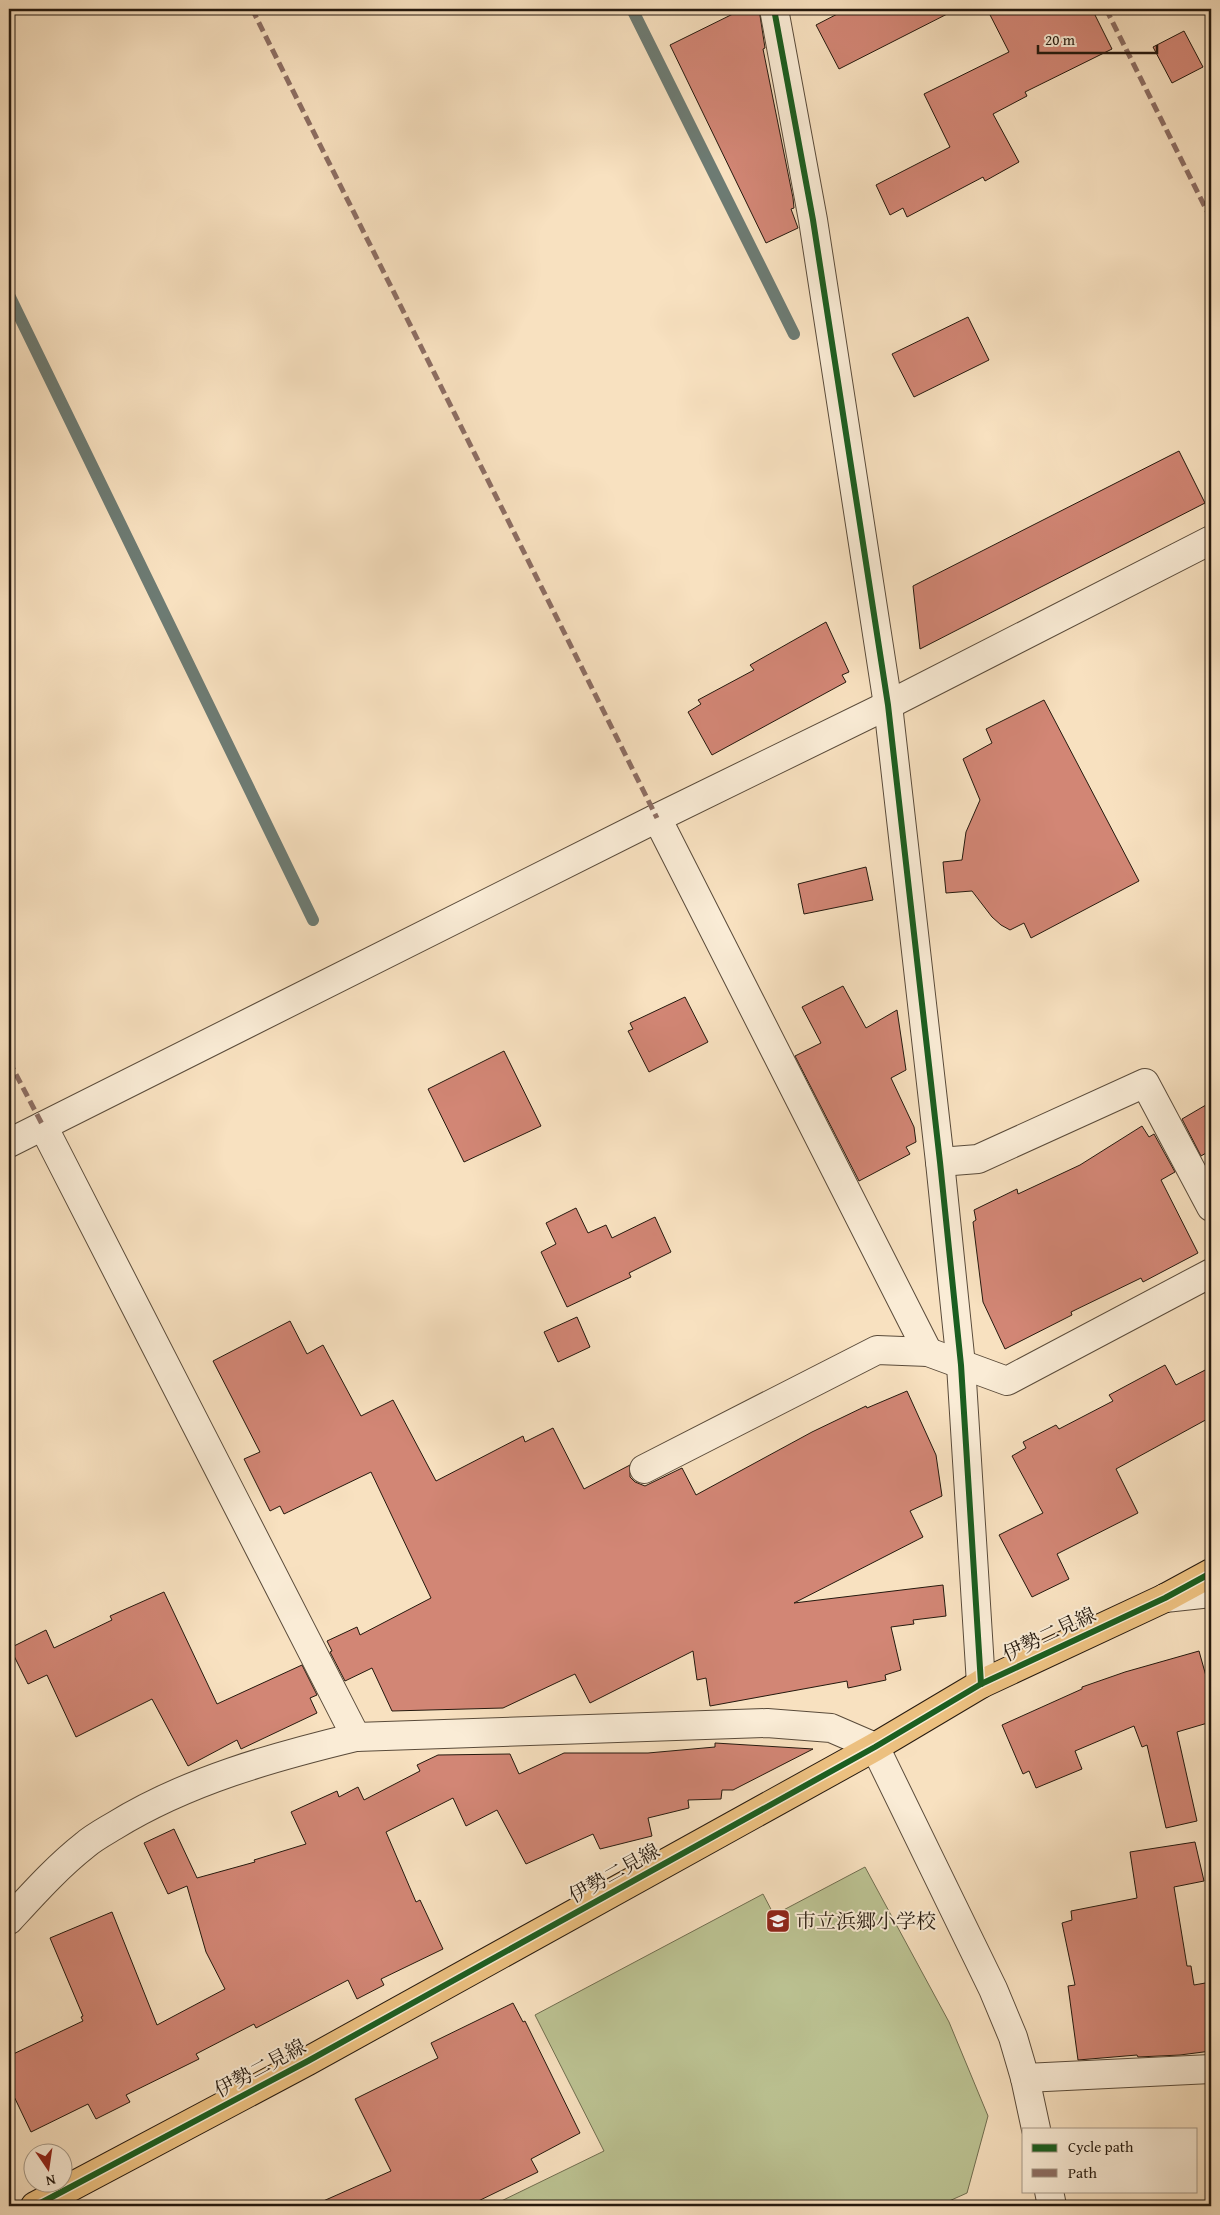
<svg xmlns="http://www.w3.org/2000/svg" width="1220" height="2215" viewBox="0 0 1220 2215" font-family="'Gentium Book Plus','Noto Serif JP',serif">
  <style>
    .green { fill: #bcc393; stroke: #706e50 }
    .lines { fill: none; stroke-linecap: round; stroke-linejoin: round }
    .stream { stroke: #6d7b73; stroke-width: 12 }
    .building { fill: #d28675; stroke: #25190e }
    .minor-casing { stroke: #5a4b3a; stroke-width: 30 }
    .major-casing { stroke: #25190e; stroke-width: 30 }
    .minor { stroke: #faecd6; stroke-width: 28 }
    .major { stroke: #ecc080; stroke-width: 28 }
    .quiet { stroke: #8d6e63; stroke-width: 5; stroke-dasharray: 10 5; stroke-linecap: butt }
    .cycleway-casing { stroke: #faecd6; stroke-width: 9 }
    .cycleway { stroke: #1b5e20; stroke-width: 6 }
    .labels { text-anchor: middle; stroke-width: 4; stroke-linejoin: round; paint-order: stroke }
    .street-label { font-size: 20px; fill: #25190e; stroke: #faecd6 }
    .poi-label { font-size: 20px; fill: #25190e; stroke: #faecd6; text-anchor: start }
  </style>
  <rect width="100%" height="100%" fill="#f8e1c0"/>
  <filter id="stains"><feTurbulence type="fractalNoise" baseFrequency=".004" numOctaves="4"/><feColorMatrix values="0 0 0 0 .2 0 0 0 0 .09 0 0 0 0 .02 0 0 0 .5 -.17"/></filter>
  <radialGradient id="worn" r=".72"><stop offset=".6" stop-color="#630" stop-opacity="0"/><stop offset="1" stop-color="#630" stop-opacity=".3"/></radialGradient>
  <polygon class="green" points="865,1867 949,2022 988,2116 967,2193 938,2206 491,2206 604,2151 535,2015 763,1894 774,1915"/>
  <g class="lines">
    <g class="stream">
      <polyline points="632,9 794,334"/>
      <polyline points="9,295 313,920"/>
    </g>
  </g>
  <g class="building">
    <polygon points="743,9 759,9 765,48 763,49 793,198 794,208 791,209 798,228 766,243 670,45"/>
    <polygon points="847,9 957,9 839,69 816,25"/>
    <polygon points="987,9 1092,9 1112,49 1025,92 1027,96 993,114 1019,162 985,181 983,177 907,217 903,208 890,215 876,185 950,147 924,94 1009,52"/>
    <polygon points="1184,31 1203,67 1172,83 1153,47"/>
    <polygon points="968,317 989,360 914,397 892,354"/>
    <polygon points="1179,451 1205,503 920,649 913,586"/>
    <polygon points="826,622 849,672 842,675 846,682 712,755 688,712 701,704 698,700 754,670 750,665"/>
    <polygon points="1044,700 1139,881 1031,938 1024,923 1010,930 1001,925 992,917 972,891 946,893 943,862 962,860 966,832 980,800 963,759 992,743 986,729"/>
    <polygon points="866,867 873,900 804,914 798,884"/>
    <polygon points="843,986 866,1028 897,1010 906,1070 891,1078 914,1127 916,1142 906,1147 910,1154 859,1181 795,1056 821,1043 802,1007"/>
    <polygon points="685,997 708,1042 649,1072 628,1031 633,1029 630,1023"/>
    <polygon points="504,1051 541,1126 464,1162 428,1089"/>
    <polygon points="1211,1102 1211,1150 1201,1156 1182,1119"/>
    <polygon points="1142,1126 1149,1137 1154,1134 1175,1172 1161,1180 1198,1253 1143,1282 1141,1278 1071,1312 1072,1315 1005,1349 983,1302 973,1222 976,1220 974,1210 1017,1189 1018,1194 1080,1165"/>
    <polygon points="576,1208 588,1233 606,1225 612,1238 655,1217 671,1252 629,1273 631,1277 567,1307 541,1252 556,1244 546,1223"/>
    <polygon points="577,1317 590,1347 558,1362 544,1332"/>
    <polygon points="290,1321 307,1354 323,1345 361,1416 393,1400 436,1481 523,1436 525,1442 553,1428 584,1489 630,1465 630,1477 635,1482 645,1486 682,1468 696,1495 812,1432 866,1406 867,1408 907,1391 936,1455 942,1496 910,1511 923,1537 794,1603 943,1585 946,1616 913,1620 914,1624 891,1627 901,1670 885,1675 886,1680 848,1688 847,1681 710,1706 706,1678 697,1680 693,1651 590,1703 575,1674 503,1708 392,1711 372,1668 345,1681 330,1652 332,1651 327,1641 357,1627 360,1635 431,1598 371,1472 284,1514 280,1506 270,1511 244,1459 260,1452 213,1361"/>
    <polygon points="1165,1365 1176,1385 1211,1367 1211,1417 1116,1469 1138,1513 1057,1554 1069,1579 1032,1597 999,1535 1043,1513 1012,1456 1026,1448 1023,1442 1056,1425 1059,1429 1113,1401 1109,1395"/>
    <polygon points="164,1592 217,1704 302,1665 317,1695 310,1698 317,1713 241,1749 237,1740 188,1766 152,1699 76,1737 47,1675 28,1684 10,1648 46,1630 54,1648 112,1620 110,1616"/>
    <polygon points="1199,1651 1211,1694 1211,1722 1177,1732 1197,1821 1166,1828 1147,1745 1142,1747 1134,1726 1075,1751 1082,1769 1036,1788 1029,1771 1023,1774 1002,1725 1082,1689 1082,1687 1125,1672"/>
    <polygon points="715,1743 813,1749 733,1790 722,1790 721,1799 688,1800 689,1808 648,1818 652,1836 600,1849 593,1834 526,1864 497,1810 466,1826 453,1798 386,1832 416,1902 420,1900 443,1949 381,1979 384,1985 357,1999 348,1980 256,2028 254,2024 196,2054 199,2059 126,2095 130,2102 96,2119 88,2104 31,2132 9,2086 9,2056 83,2021 81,2017 83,2016 50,1938 112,1912 157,2025 225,1989 206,1952 187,1886 168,1894 144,1843 174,1829 197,1878 255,1862 254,1860 306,1844 291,1812 337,1791 339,1797 358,1787 364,1800 420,1771 417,1765 438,1755 510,1754 519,1774 564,1753 648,1753 715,1747"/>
    <polygon points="1195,1842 1204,1881 1174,1887 1187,1966 1191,1966 1194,1985 1211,1982 1211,2051 1180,2055 1138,2057 1137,2055 1078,2060 1068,1986 1075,1985 1062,1923 1072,1920 1071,1911 1137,1898 1130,1852"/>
    <polygon points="513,2003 523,2022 525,2021 580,2133 531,2159 538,2172 468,2206 312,2206 391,2171 355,2099 438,2058 431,2043"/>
  </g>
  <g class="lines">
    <defs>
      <g id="minor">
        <polyline points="774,9 813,220 888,705 940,1162 961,1365 981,1684"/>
        <polyline points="657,818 928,1352"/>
        <polyline points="43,1126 356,1737"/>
        <polyline points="9,1143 657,818 888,705 1211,540"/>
        <polyline points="940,1162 978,1159 1145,1083 1211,1207"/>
        <polyline points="644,1469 877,1350 928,1352 1007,1381 1211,1273"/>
        <polyline points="1165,1598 1211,1593"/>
        <path d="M 9,1920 C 33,1894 57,1867 85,1845 C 93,1838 104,1832 114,1826 C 187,1781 273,1757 356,1737 L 767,1723 L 831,1728 L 875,1747 L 993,1989 L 1013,2037 L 1025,2078 L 1036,2129"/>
        <polyline points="1025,2078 1211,2069"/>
        <polyline points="1049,2191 1052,2206"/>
      </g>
      <polyline id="major" points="35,2206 308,2061 875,1747 981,1684 1165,1598 1211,1573"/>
    </defs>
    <use href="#minor" class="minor-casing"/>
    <use href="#major" class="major-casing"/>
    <use href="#minor" class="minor"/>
    <use href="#major" class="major"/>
    <g class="quiet">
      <polyline points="252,9 657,818"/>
      <polyline points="1106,9 1211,219"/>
      <polyline points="9,1061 43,1126"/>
    </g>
    <defs>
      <g id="cycleway">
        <polyline points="774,9 813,220 888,705 940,1162 961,1365 981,1684"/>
        <polyline points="35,2206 308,2061 875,1747 981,1684 1165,1598 1211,1573"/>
      </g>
    </defs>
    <use href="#cycleway" class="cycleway-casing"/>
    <use href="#cycleway" class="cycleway"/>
  </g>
  <defs>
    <symbol id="school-square" viewBox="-11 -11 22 22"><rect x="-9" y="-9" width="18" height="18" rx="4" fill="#8f2418" stroke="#faecd6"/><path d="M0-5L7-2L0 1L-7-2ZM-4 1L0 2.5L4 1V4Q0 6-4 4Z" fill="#fff"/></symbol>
  </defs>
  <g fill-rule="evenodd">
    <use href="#school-square" x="764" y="1907" width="28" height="28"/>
  </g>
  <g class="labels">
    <g class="street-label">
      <text transform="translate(1049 1634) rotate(-25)" y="7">伊勢二見線</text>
      <text transform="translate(614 1873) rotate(-29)" y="7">伊勢二見線</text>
      <text transform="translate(260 2068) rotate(-28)" y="7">伊勢二見線</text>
    </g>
    <g class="poi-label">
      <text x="796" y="1928">市立浜郷小学校</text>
    </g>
  </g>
  <rect width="1220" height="2215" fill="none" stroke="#f8e1c0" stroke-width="30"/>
  <rect x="10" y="10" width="1200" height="2195" fill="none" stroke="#25190e" stroke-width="2.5"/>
  <rect x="15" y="15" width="1190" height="2185" fill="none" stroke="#25190e"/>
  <rect x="1022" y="2128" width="175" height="65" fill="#faecd6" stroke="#a59886"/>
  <rect x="1032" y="2144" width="25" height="8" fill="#1b5e20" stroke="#a59886"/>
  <text x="1068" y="2152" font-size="15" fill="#25190e">Cycle path</text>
  <rect x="1032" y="2169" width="25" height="8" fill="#8d6e63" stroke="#a59886"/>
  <text x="1068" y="2178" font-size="15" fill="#25190e">Path</text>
  <g transform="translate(48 2168) rotate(167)"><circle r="24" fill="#faecd6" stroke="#a59886"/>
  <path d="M0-4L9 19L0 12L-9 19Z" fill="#8f2418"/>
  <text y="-8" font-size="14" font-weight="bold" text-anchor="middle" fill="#25190e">N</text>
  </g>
  <path d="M1038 45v8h119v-8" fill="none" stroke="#25190e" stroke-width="2.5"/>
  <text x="1045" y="45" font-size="15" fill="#25190e" stroke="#faecd6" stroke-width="4" paint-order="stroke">20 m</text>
  <rect width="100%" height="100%" filter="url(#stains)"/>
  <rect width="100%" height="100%" fill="url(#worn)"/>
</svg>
